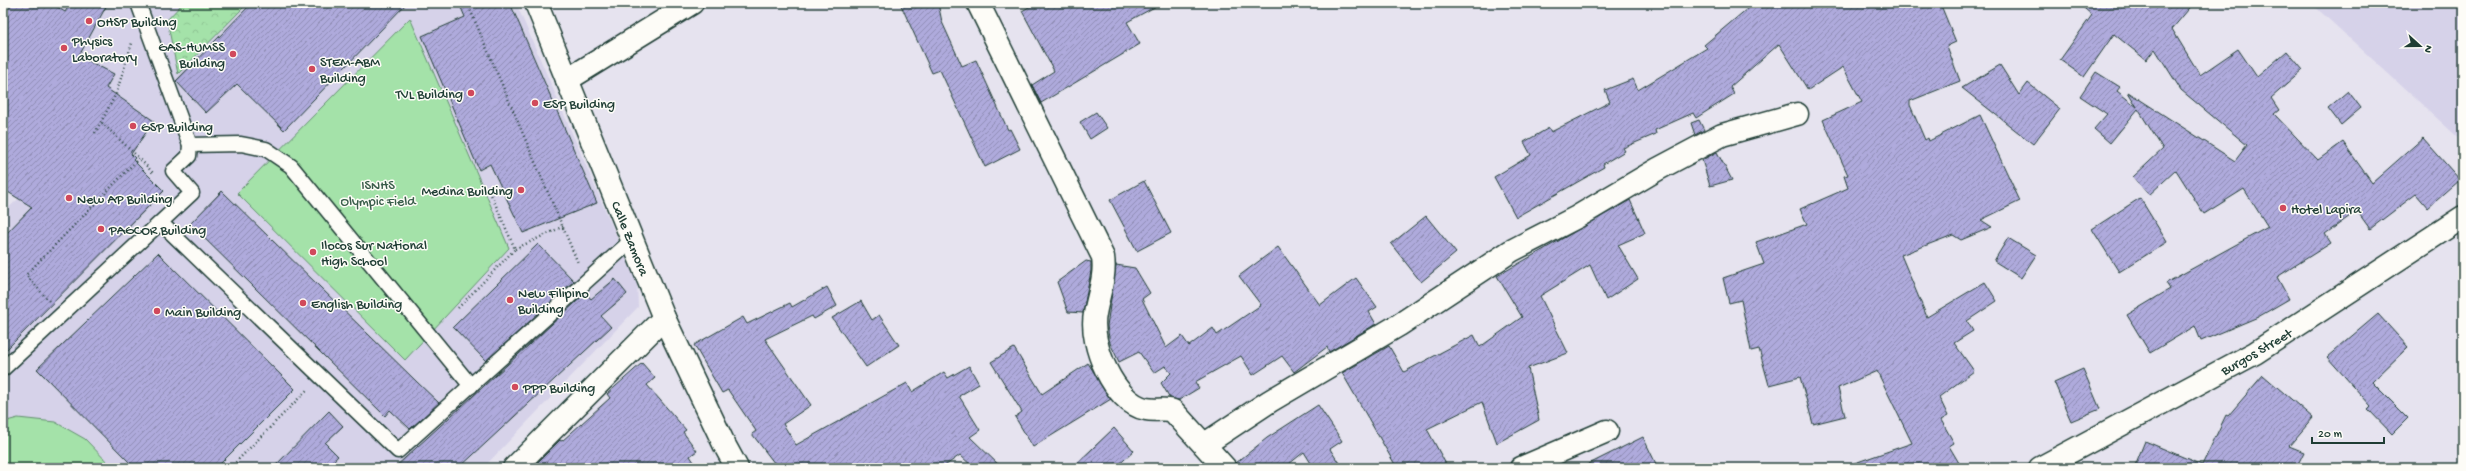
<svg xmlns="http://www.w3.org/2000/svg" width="2466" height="471" viewBox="0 0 2466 471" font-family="'Gochi Hand',sans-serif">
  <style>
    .built { fill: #d6d2e9 }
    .forest { fill: url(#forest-crowns); stroke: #62906e }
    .park { fill: #a4e2a9; stroke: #62906e }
    .building { fill: url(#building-hatch); stroke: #1f3d34 }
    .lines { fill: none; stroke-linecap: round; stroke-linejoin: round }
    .service-casing { stroke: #1f3d34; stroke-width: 17 }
    .minor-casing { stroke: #1f3d34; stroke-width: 25 }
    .tertiary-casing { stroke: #1f3d34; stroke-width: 25 }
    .secondary-casing { stroke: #1f3d34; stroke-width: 25 }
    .path { stroke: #1f3d34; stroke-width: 2.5; stroke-dasharray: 1 3; stroke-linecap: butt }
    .service { stroke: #fdfcf7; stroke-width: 14 }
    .minor { stroke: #fdfcf7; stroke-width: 22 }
    .tertiary { stroke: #fdfcf7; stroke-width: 22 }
    .secondary { stroke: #fdfcf7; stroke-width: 22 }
    .poi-dot { fill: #d1495b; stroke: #fdfcf7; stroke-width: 1.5 }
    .labels { text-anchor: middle; stroke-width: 3; stroke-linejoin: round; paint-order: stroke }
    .poi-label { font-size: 14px; fill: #1f3d34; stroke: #fdfcf7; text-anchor: start }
    .park-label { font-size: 14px; fill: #3a5e4b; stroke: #fdfcf7 }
    .street-label { font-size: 14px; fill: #1f3d34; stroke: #fdfcf7 }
  </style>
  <defs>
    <pattern id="forest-crowns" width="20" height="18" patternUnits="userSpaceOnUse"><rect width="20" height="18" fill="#a4e2a9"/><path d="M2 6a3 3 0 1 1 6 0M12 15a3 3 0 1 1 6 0" fill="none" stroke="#8dc392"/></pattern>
    <pattern id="building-hatch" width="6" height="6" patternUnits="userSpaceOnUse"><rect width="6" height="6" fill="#afaadc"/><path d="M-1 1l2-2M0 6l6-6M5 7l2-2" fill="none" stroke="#8e8cb3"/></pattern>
  </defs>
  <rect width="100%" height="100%" fill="#e6e3ef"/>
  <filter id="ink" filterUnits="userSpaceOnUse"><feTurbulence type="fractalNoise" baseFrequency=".025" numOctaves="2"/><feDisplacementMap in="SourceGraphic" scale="8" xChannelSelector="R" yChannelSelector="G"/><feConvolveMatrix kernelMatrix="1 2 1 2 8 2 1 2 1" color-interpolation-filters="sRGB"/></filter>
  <g filter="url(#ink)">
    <g class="built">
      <polygon points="3,3 516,3 637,284 638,307 483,468 3,468 3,213 81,141"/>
      <polygon points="2311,3 2463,3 2463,142"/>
    </g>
    <polygon class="forest" points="183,3 248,3 178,74 167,20"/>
    <g class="park">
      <polygon points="410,18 509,248 405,360 237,193"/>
      <polygon points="18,418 55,422 85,439 113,468 3,468 3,422"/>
    </g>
    <g class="building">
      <polygon points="3,3 51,3 65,12 71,3 108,3 79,56 114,74 106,88 154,121 131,154 135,158 133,160 164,191 3,353 3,237 32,207 3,189"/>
      <polygon points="252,3 407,3 284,130 237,84 206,113 176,81"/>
      <polygon points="459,3 510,3 597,203 523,233 490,164 479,170 422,36 465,17"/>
      <polygon points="900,3 938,3 942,22 962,66 976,60 1008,130 1010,129 1020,149 985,167 940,70 932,73"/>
      <polygon points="1036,3 1162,3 1127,22 1140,44 1041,103 1032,85 1054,71 1022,11"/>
      <polygon points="1754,3 1940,3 1956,42 1947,46 1960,81 1910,101 1910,105 1925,140 1928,138 1929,141 1980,115 2020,201 1981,220 1992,227 1961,240 1953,235 1901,255 1927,317 1985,282 1997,301 1967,321 1973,331 1954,343 1974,371 1939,397 1948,416 1941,420 1954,443 1949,446 1962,468 1849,468 1849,465 1912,443 1877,371 1838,388 1845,416 1813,424 1800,377 1769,385 1759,349 1751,351 1741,300 1729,303 1723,278 1764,264 1756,242 1807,224 1800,209 1848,188 1844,176 1848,175 1823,120 1862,102 1843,67 1808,90 1779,44 1730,87 1734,94 1696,118 1693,113 1655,130 1656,134 1623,148 1625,151 1603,164 1604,167 1516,217 1494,177 1531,155 1524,142 1549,128 1551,132 1610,102 1605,90 1633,79 1638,90 1707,48 1704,45"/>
      <polygon points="2078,3 2194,3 2172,29 2200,75 2238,49 2257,77 2287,51 2303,70 2271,98 2279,110 2274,114 2318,160 2343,142 2372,183 2423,138 2460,180 2428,208 2416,194 2370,229 2357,211 2325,234 2331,243 2277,277 2289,299 2258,317 2201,341 2195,326 2150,353 2127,315 2170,289 2166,283 2268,227 2244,189 2204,214 2176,170 2149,195 2133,177 2163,149 2138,109 2110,143 2094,129 2107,114 2080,96 2096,72 2120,87 2117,91 2137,107 2128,92 2235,161 2247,145 2181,90 2155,49 2146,60 2114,34 2084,77 2060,60 2092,15"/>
      <polygon points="2000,65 2019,95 2028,83 2060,109 2033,144 1962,88"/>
      <polygon points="2348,91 2361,108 2341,125 2328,108"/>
      <polygon points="1096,112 1107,128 1090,139 1080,122"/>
      <polygon points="1699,120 1704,130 1695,135 1691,123"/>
      <polygon points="1717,152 1732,180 1710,186 1702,160"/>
      <polygon points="1144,181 1171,233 1137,251 1110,200"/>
      <polygon points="222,191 417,382 439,403 410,429 390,410 385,416 190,224"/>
      <polygon points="2140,198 2167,242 2119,272 2092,229"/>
      <polygon points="1630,200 1645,233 1618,245 1638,279 1606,300 1590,265 1540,296 1568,353 1528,368 1539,420 1497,443 1482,402 1427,429 1448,468 1397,468 1342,373 1389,346 1404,372 1474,335 1480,347 1522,317 1497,276"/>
      <polygon points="1426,216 1456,253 1421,282 1391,244"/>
      <polygon points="2008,238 2036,255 2021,278 1994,261"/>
      <polygon points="538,244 574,281 486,361 453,327"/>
      <polygon points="1278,247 1320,305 1356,278 1377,307 1369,312 1376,324 1329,352 1327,347 1294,372 1282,356 1253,375 1241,356 1195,382 1199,388 1179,400 1170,398 1161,383 1171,373 1165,366 1154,373 1139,352 1119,362 1110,343 1107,326 1116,265 1135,268 1150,293 1142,299 1166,348 1182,336 1189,346 1213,328 1217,335 1261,305 1239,276"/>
      <polygon points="158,253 295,389 216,468 135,468 37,369"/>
      <polygon points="1086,261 1091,262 1091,271 1083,313 1068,312 1057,282"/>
      <polygon points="615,279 627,294 601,316 611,327 459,468 394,468 586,293 591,299"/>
      <polygon points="827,287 837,306 814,319 812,316 765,339 811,405 783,424 796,445 907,383 912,392 944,372 948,378 969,366 979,384 959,396 980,430 970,437 1002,468 974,468 960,455 942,468 778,468 752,434 756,431 728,390 722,393 694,345 743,317 747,324 790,303 792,307"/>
      <polygon points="861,301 872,320 879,315 899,345 866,367 832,318"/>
      <polygon points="2378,314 2408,347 2372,382 2408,418 2392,434 2368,409 2371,406 2327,357"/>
      <polygon points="1014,348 1042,394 1088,363 1111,399 1033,447 1015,417 1022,412 991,362"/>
      <polygon points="642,363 655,378 647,385 686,430 683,432 697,451 690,456 698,468 532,468 560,440 562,441 610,398 607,394"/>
      <polygon points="2083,369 2100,409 2071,421 2054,382"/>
      <polygon points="2263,375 2313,418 2289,446 2304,452 2296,468 2134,468 2145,441 2202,465 2226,415 2228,416"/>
      <polygon points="1318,405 1342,441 1330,449 1342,468 1314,468 1304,452 1284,468 1237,468 1236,463 1267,438"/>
      <polygon points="329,411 343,426 325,443 338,456 327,468 273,468"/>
      <polygon points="1114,428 1134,451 1115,468 1072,468"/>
      <polygon points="1643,437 1658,468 1581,468"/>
    </g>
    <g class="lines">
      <defs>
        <g id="service">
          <polyline points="190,145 241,144 266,149 291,166 471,386"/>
          <polyline points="161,223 398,451 632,240"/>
          <polyline points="3,369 192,193 173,171 189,156 190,145 138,3"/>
        </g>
        <g id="minor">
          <path d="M 978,3 L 1103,257 C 1106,277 1098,295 1095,314 C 1089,343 1114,403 1146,409 C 1155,411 1164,408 1173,411 L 1225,468"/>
          <polyline points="567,80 692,3"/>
          <polyline points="1205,444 1270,401 1399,325 1511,251 1577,217 1658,169 1722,135 1797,114"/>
          <polyline points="514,468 664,318"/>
          <polyline points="1521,468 1607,431"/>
        </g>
        <polyline id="tertiary" points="536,3 664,318 725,446 737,468"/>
        <polyline id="secondary" points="2040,468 2255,353 2463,217"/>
      </defs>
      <use href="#service" class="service-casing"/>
      <use href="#minor" class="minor-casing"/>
      <use href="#tertiary" class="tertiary-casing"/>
      <use href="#secondary" class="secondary-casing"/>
      <g class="path">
        <polyline points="469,7 578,263"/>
        <polyline points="102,123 139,158"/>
        <polyline points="95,133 116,94 132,43"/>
        <polyline points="515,249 564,226"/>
        <polyline points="49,301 26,275 139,158 154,174"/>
        <polyline points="458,308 515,249 490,192"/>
        <polyline points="230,468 307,390"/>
      </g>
      <use href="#service" class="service"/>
      <use href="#minor" class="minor"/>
      <use href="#tertiary" class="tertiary"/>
      <use href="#secondary" class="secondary"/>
    </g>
  </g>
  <g class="poi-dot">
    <circle cx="89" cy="21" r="4"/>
    <circle cx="64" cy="48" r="4"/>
    <circle cx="233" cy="54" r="4"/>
    <circle cx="312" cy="69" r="4"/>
    <circle cx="471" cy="93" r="4"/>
    <circle cx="535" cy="103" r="4"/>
    <circle cx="133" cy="126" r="4"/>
    <circle cx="521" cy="190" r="4"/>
    <circle cx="69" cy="198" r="4"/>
    <circle cx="2283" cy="208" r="4"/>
    <circle cx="101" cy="229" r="4"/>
    <circle cx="313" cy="252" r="4"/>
    <circle cx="510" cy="300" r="4"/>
    <circle cx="303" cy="303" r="4"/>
    <circle cx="157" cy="311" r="4"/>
    <circle cx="515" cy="387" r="4"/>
  </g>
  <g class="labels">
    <g class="poi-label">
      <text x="97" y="26">OHSP Building</text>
      <text x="72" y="45">Physics<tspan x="72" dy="16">Laboratory</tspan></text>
      <text x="225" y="51" text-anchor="end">GAS-HUMSS<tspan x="225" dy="16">Building</tspan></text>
      <text x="320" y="66">STEM-ABM<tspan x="320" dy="16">Building</tspan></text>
      <text x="463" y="98" text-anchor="end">TVL Building</text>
      <text x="543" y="108">ESP Building</text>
      <text x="141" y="131">GSP Building</text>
      <text x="513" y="195" text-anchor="end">Medina Building</text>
      <text x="77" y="203">New AP Building</text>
      <text x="2291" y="213">Hotel Lapira</text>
      <text x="109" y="234">PAGCOR Building</text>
      <text x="321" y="249">Ilocos Sur National<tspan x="321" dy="16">High School</tspan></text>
      <text x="518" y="297">New Filipino<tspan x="518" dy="16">Building</tspan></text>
      <text x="311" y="308">English Building</text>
      <text x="165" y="316">Main Building</text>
      <text x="523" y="392">PPP Building</text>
    </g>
    <g class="park-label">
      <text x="378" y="189">ISNHS<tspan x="378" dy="16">Olympic Field</tspan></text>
    </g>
    <g class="street-label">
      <text transform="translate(631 238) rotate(68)" y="5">Calle Zamora</text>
      <text transform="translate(2256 351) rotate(-30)" y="5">Burgos Street</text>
    </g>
  </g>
  <rect width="2466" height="471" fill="none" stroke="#fdfcf7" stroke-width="16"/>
  <rect x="8" y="8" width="2450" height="455" fill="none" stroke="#1f3d34" stroke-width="1.5" filter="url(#ink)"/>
  <g transform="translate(2420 46) rotate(111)" stroke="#fdfcf7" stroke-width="3" paint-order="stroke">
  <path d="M0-3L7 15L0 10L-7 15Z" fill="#1f3d34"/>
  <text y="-6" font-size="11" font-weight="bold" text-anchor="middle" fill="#1f3d34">N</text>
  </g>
  <path d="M2312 437v6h72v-6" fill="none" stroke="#1f3d34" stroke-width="2"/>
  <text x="2318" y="437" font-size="12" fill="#1f3d34" stroke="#fdfcf7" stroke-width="3" paint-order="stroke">20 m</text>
</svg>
